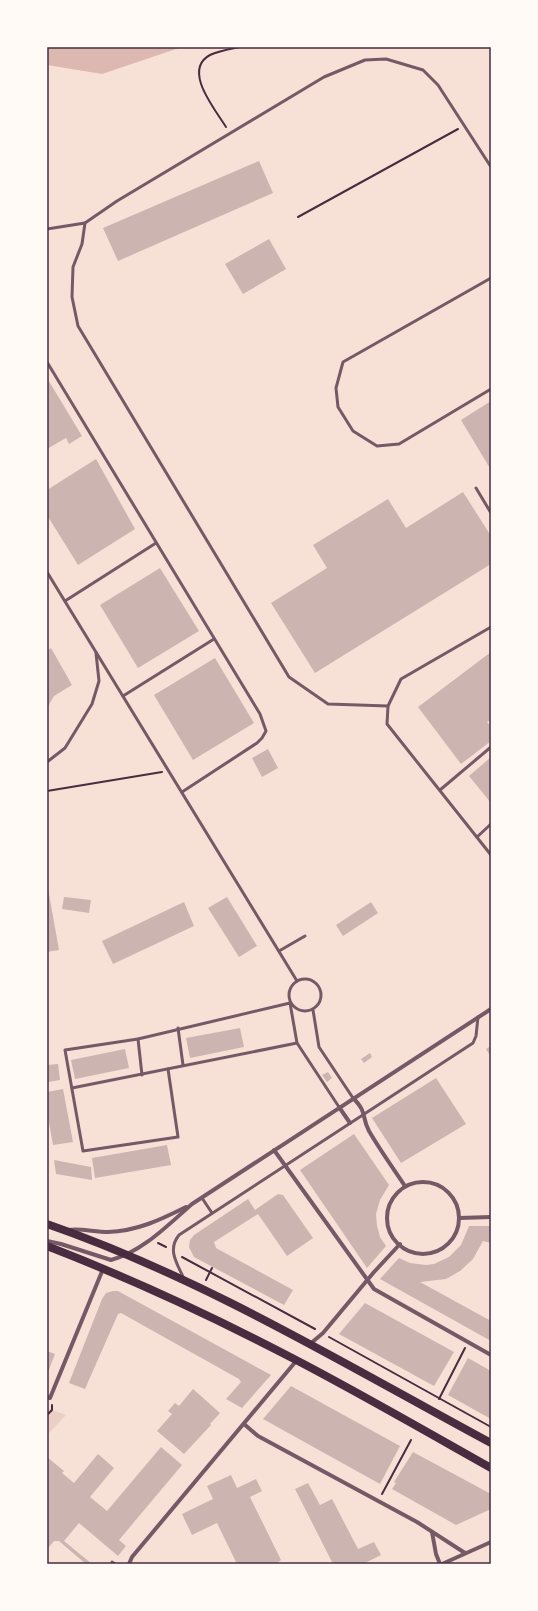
<svg xmlns="http://www.w3.org/2000/svg" width="538" height="1611" viewBox="0 0 538 1611" font-family="'Exo 2',sans-serif">
  <style>
    .green { fill: #ebcfc5 }
    .water { fill: #dcb8b0 }
    .building { fill: #ccb4b1 }
    .lines { fill: none; stroke-linecap: round; stroke-linejoin: round }
    .path { stroke: #4a2c40; stroke-width: 2 }
    .service { stroke: #755966; stroke-width: 3 }
    .minor { stroke: #755966; stroke-width: 4 }
    .secondary { stroke: #4a2c40; stroke-width: 8 }
    .neatline { fill: none; stroke: #4a2c40; stroke-width: 1.5 }
  </style>
  <rect width="100%" height="100%" fill="#f7e1d7"/>
  <polygon class="green" points="47,1408 66,1415 47,1435"/>
  <polygon class="water" points="47,47 182,47 102,74 47,65"/>
  <g class="building">
    <polygon points="259,161 273,193 118,261 103,228"/>
    <polygon points="269,239 286,269 243,294 225,264"/>
    <polygon points="47,378 82,436 69,444 66,438 47,449"/>
    <polygon points="491,401 491,470 461,420"/>
    <polygon points="96,459 135,529 78,565 47,515 47,490"/>
    <polygon points="463,492 491,536 491,564 315,673 271,603 327,568 313,545 388,499 406,528"/>
    <polygon points="160,568 199,631 138,668 100,605"/>
    <polygon points="51,648 72,685 54,696 47,708 47,651"/>
    <polygon points="491,652 491,720 487,722 491,727 491,741 461,764 418,707"/>
    <polygon points="215,658 254,723 193,760 154,695"/>
    <polygon points="268,749 278,768 262,777 252,758"/>
    <polygon points="491,757 491,803 469,776"/>
    <polygon points="47,883 59,950 47,952"/>
    <polygon points="64,897 91,900 89,913 62,909"/>
    <polygon points="227,897 257,946 239,957 208,908"/>
    <polygon points="184,902 194,926 113,964 102,941"/>
    <polygon points="371,902 378,913 343,936 336,925"/>
    <polygon points="240,1028 244,1047 190,1058 186,1038"/>
    <polygon points="491,1046 491,1057 486,1049"/>
    <polygon points="125,1049 129,1068 75,1079 71,1060"/>
    <polygon points="370,1053 372,1057 364,1063 361,1059"/>
    <polygon points="58,1064 60,1080 48,1082 47,1065"/>
    <polygon points="328,1072 332,1078 327,1082 322,1075"/>
    <polygon points="436,1078 466,1124 401,1163 372,1118"/>
    <polygon points="63,1089 73,1142 53,1145 47,1111 47,1092"/>
    <polygon points="354,1134 389,1185 380,1200 376,1214 377,1226 380,1237 386,1246 367,1268 300,1170"/>
    <polygon points="167,1145 171,1165 95,1178 92,1158"/>
    <polygon points="54,1160 91,1167 92,1180 56,1174"/>
    <polygon points="278,1194 283,1195 313,1238 287,1256 258,1214 214,1242 216,1248 293,1290 284,1305 194,1257 189,1247 190,1240 194,1235 248,1199 255,1210"/>
    <polygon points="469,1226 491,1226 491,1243 483,1241 473,1259 460,1271 446,1279 420,1282 491,1321 491,1341 380,1279 399,1258 410,1263 426,1265 434,1264 449,1257 461,1245"/>
    <polygon points="113,1291 118,1291 271,1375 242,1408 226,1399 241,1382 239,1379 121,1313 118,1314 85,1389 69,1383 102,1299 106,1293"/>
    <polygon points="365,1303 454,1352 434,1386 339,1334"/>
    <polygon points="47,1351 55,1354 48,1372 47,1372"/>
    <polygon points="468,1358 491,1371 491,1419 448,1395"/>
    <polygon points="291,1386 400,1446 380,1484 263,1419"/>
    <polygon points="193,1389 220,1413 210,1424 211,1425 184,1454 157,1431 172,1414 168,1411 175,1403 179,1406"/>
    <polygon points="161,1447 182,1465 119,1540 126,1546 118,1556 79,1523 64,1541 92,1564 86,1564 59,1541 54,1541 49,1547 47,1545 47,1500 49,1498 47,1496 47,1457 64,1471 62,1473 74,1483 98,1454 114,1468 90,1497 107,1511"/>
    <polygon points="413,1452 491,1494 491,1509 456,1525 392,1489 396,1483 394,1482"/>
    <polygon points="231,1475 237,1488 256,1479 262,1491 250,1497 281,1560 276,1564 237,1564 217,1523 192,1535 182,1514 213,1499 207,1486"/>
    <polygon points="308,1483 320,1505 332,1499 358,1549 374,1542 381,1555 363,1564 333,1564 295,1489"/>
  </g>
  <g class="lines">
    <g class="path">
      <path d="M 226,127 C 215,109 182,70 210,55 C 218,51 230,49 240,47"/>
      <polyline points="298,217 458,129"/>
      <polyline points="47,791 162,772"/>
      <polyline points="158,1243 166,1247"/>
      <polyline points="182,1257 315,1329"/>
      <polyline points="206,1280 212,1268"/>
      <polyline points="329,1337 491,1427"/>
      <polyline points="439,1399 465,1348"/>
      <polyline points="47,1415 52,1410 52,1405"/>
      <polyline points="382,1494 411,1440"/>
    </g>
    <g class="service">
      <polyline points="491,167 438,85 423,70 386,59 365,60 324,77 117,201 85,223 82,244 73,267 72,297 78,326 289,677 328,704 388,706 387,724 491,855"/>
      <polyline points="47,229 85,223"/>
      <polyline points="491,278 343,362 336,388 338,407 353,431 377,446 399,444 491,389"/>
      <polyline points="47,362 260,714 266,731 262,738 257,743 182,792"/>
      <polyline points="476,488 491,513"/>
      <polyline points="47,572 297,981"/>
      <polyline points="65,601 156,543"/>
      <polyline points="123,696 214,639"/>
      <polyline points="388,706 401,679 491,627"/>
      <polyline points="47,762 65,748 92,704 99,681 96,653"/>
      <polyline points="440,790 491,747"/>
      <polyline points="477,837 491,824"/>
      <polyline points="279,951 305,936"/>
      <circle cx="305" cy="995" r="16"/>
      <polyline points="313,1010 319,1047 353,1098"/>
      <polyline points="178,1028 183,1065"/>
      <polyline points="138,1039 142,1075"/>
      <polyline points="168,1069 178,1137 83,1151 65,1050 138,1039 290,1003 297,1043 339,1107"/>
      <polyline points="72,1088 297,1043"/>
      <polyline points="202,1198 212,1213"/>
      <path d="M 184,1279 C 177,1263 167,1250 179,1235 L 473,1043 L 476,1036 L 478,1017"/>
      <polyline points="112,1562 115,1564"/>
    </g>
    <g class="minor">
      <path d="M 353,1098 C 368,1113 361,1116 369,1131 C 380,1150 393,1168 405,1186"/>
      <polyline points="339,1107 350,1123"/>
      <polyline points="274,1150 374,1289 491,1355"/>
      <circle cx="423" cy="1218" r="36"/>
      <polyline points="459,1218 491,1217"/>
      <path d="M 68,1230 C 81,1228 94,1232 108,1232 C 137,1231 160,1220 186,1207"/>
      <path d="M 47,1241 L 61,1244 L 111,1260 C 142,1252 168,1225 192,1204 L 491,1009"/>
      <polyline points="310,1344 323,1333 374,1272 400,1244"/>
      <polyline points="47,1397 50,1398 103,1269"/>
      <polyline points="244,1424 258,1436 417,1522 465,1553"/>
      <polyline points="432,1532 436,1554 440,1564"/>
      <polyline points="129,1564 132,1557 297,1360"/>
      <polyline points="442,1564 491,1542"/>
    </g>
    <g class="secondary">
      <path d="M 47,1224 C 203,1278 346,1365 491,1443"/>
      <path d="M 47,1246 C 132,1279 216,1318 298,1361 C 363,1395 427,1432 491,1468"/>
    </g>
  </g>
  <rect width="538" height="1611" fill="none" stroke="#fffaf5" stroke-width="96"/>
  <rect x="48" y="48" width="442" height="1515" class="neatline"/>
</svg>
